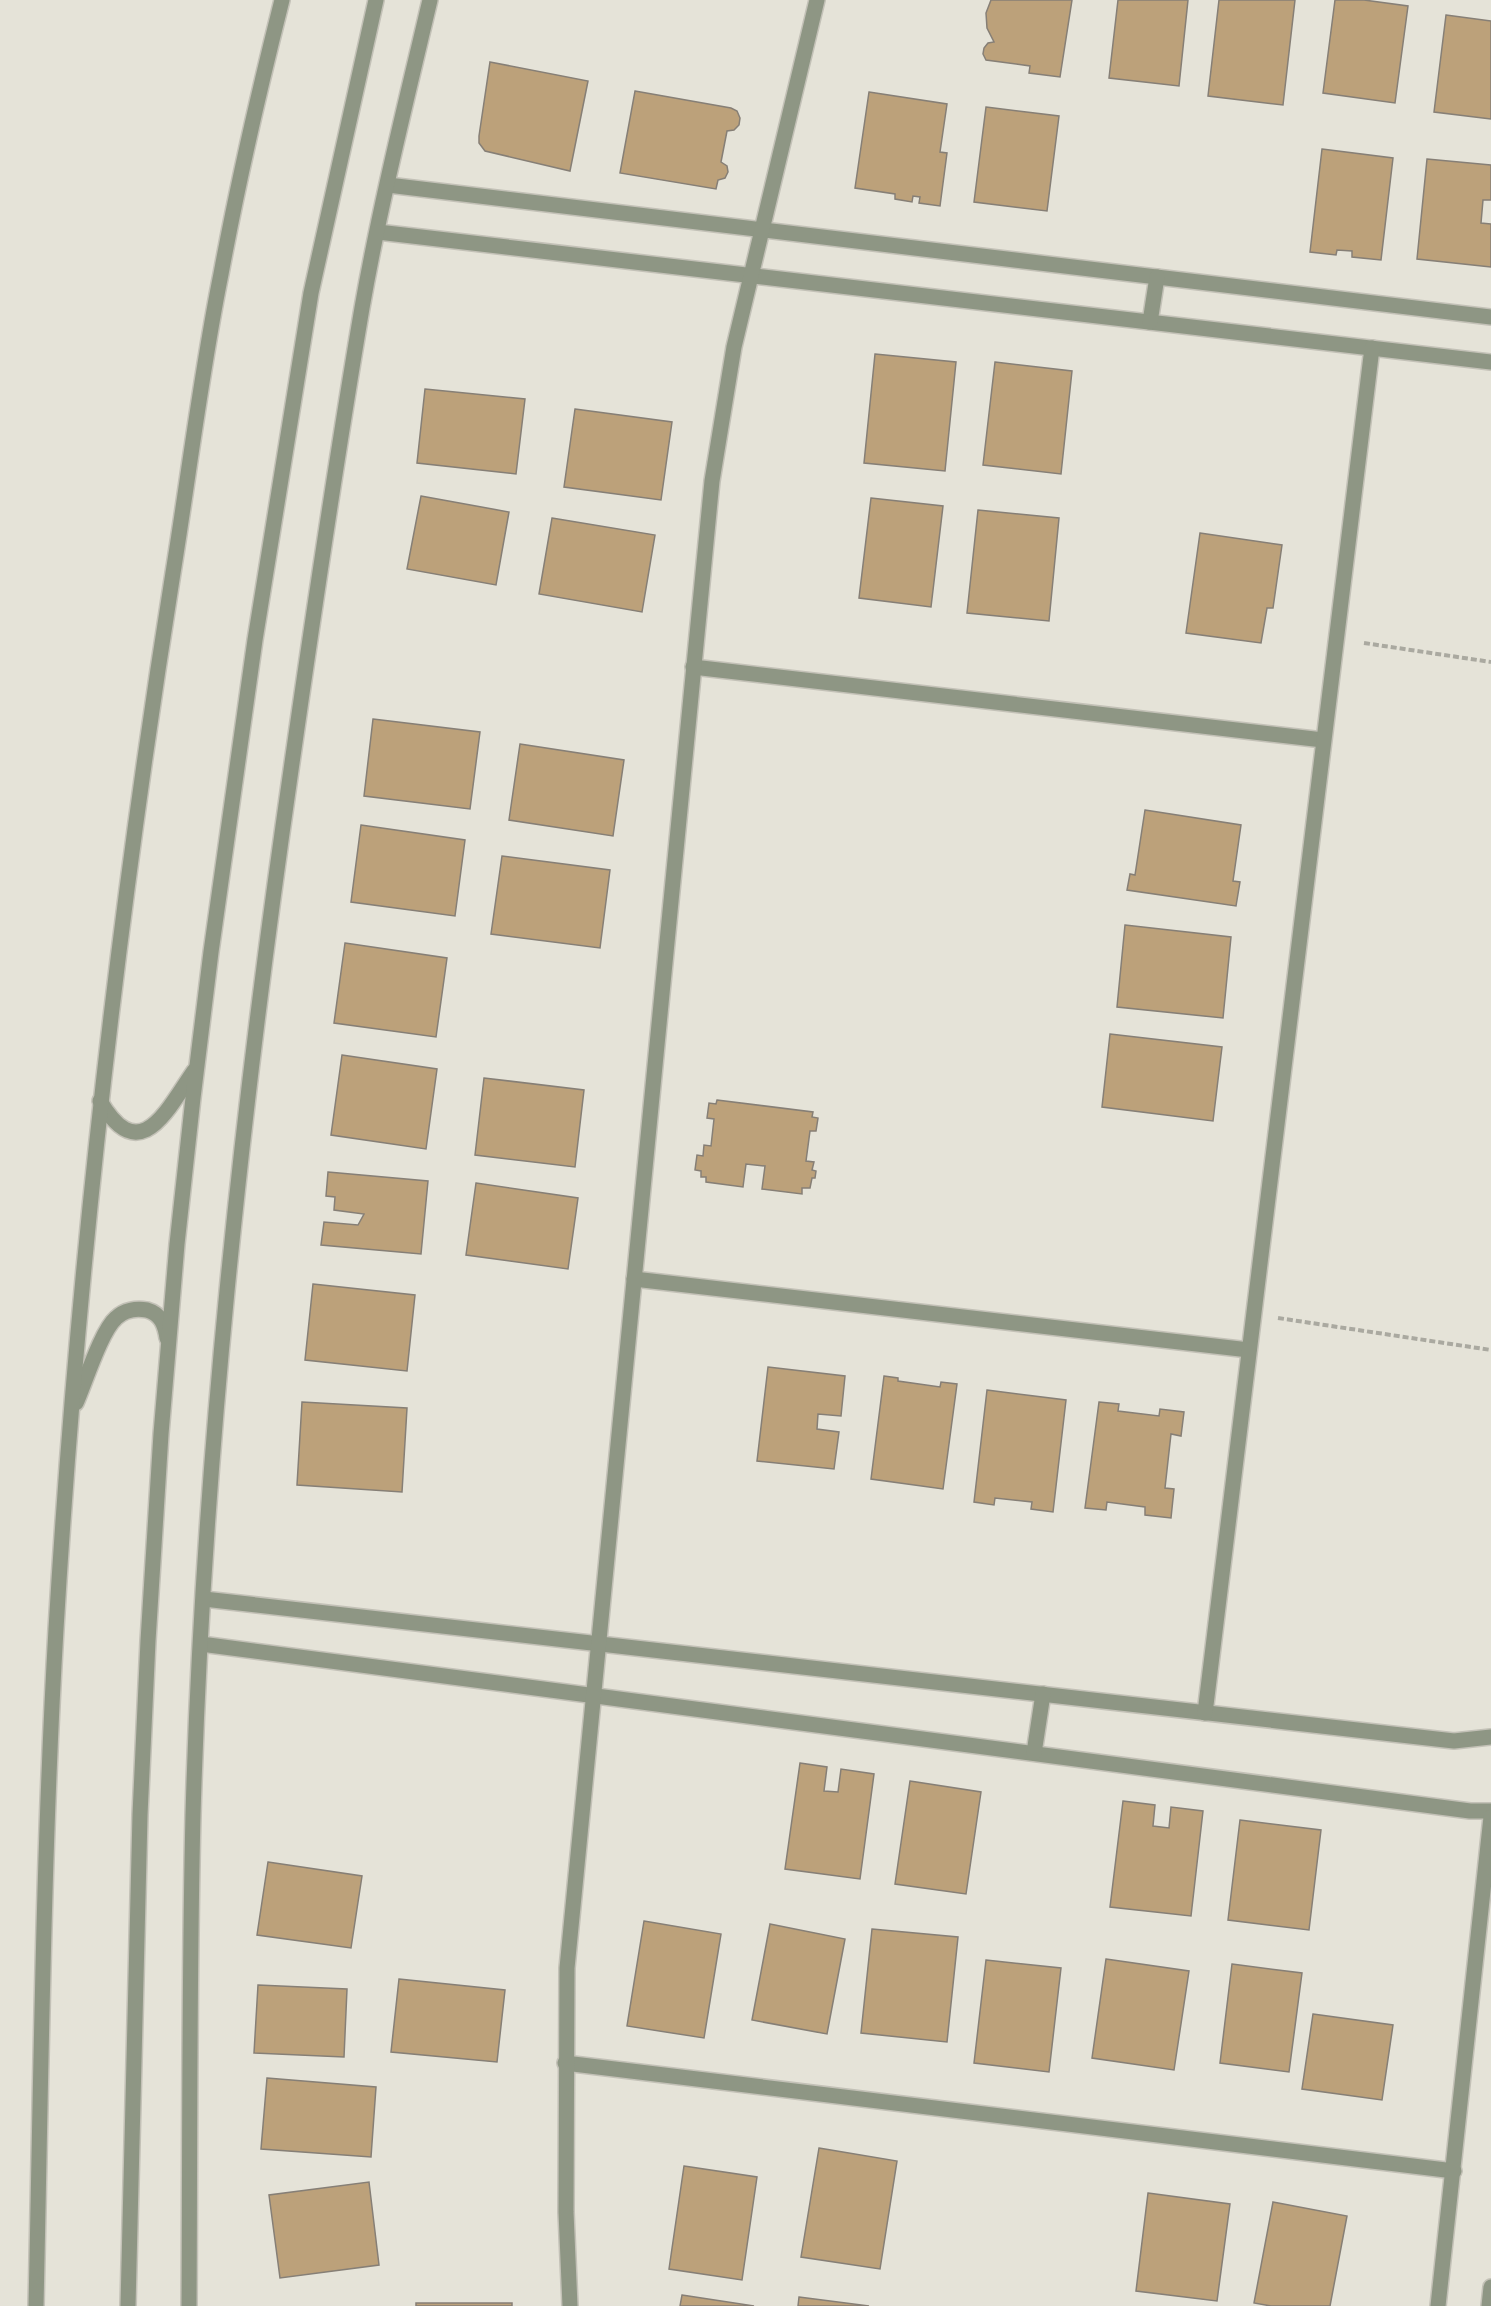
<svg xmlns="http://www.w3.org/2000/svg" width="1491" height="2306" viewBox="0 0 1491 2306" font-family="Figtree,sans-serif">
  <style>
    .building { fill: #bca17a; stroke: #867f76; stroke-width: 1.5 }
    .lines { fill: none; stroke-linecap: round; stroke-linejoin: round }
    .minor-casing { stroke: #c3c1b7; stroke-width: 18 }
    .path { stroke: #aaa9a0; stroke-width: 4; stroke-dasharray: 6 3; stroke-linecap: butt }
    .minor { stroke: #8e9684; stroke-width: 15 }
  </style>
  <rect width="100%" height="100%" fill="#e5e3d8"/>
  <g class="building">
    <polygon points="991,0 1072,0 1060,77 1029,73 1030,66 986,60 983,54 984,48 988,43 994,42 987,28 986,13"/>
    <polygon points="1118,0 1188,0 1179,86 1109,78"/>
    <polygon points="1219,0 1295,0 1283,105 1208,96"/>
    <polygon points="1335,0 1364,0 1408,6 1395,103 1323,93"/>
    <polygon points="1446,15 1491,21 1491,119 1434,112"/>
    <polygon points="490,62 588,81 570,171 485,151 479,143 479,136"/>
    <polygon points="635,91 731,108 737,111 740,118 739,125 734,130 727,131 721,162 727,166 728,172 725,178 718,180 716,189 620,173"/>
    <polygon points="869,92 947,104 940,152 947,153 940,206 919,203 920,197 913,196 912,202 895,199 895,194 855,188"/>
    <polygon points="986,107 1059,116 1047,211 974,202"/>
    <polygon points="1322,149 1393,158 1381,260 1352,257 1352,251 1337,250 1336,255 1310,252"/>
    <polygon points="1427,159 1491,165 1491,200 1483,200 1481,223 1491,224 1491,267 1417,259"/>
    <polygon points="875,354 956,362 945,471 864,463"/>
    <polygon points="995,362 1072,371 1061,474 983,465"/>
    <polygon points="425,389 525,399 516,474 417,463"/>
    <polygon points="575,409 672,422 661,500 564,487"/>
    <polygon points="421,496 509,512 496,585 407,569"/>
    <polygon points="871,498 943,506 931,607 859,598"/>
    <polygon points="978,510 1059,518 1049,621 967,613"/>
    <polygon points="552,518 655,535 642,612 539,594"/>
    <polygon points="1200,533 1282,545 1273,608 1267,608 1261,643 1186,633"/>
    <polygon points="373,719 480,732 470,809 364,796"/>
    <polygon points="520,744 624,760 613,836 509,820"/>
    <polygon points="1145,810 1241,825 1233,881 1240,882 1236,906 1127,890 1130,874 1135,875"/>
    <polygon points="361,825 465,840 455,916 351,902"/>
    <polygon points="502,856 610,870 600,948 491,934"/>
    <polygon points="1125,925 1231,937 1223,1018 1117,1007"/>
    <polygon points="345,943 447,958 436,1037 334,1023"/>
    <polygon points="1110,1034 1222,1047 1213,1121 1102,1107"/>
    <polygon points="342,1055 437,1069 426,1149 331,1135"/>
    <polygon points="484,1078 584,1090 575,1167 475,1155"/>
    <polygon points="717,1100 813,1112 812,1117 818,1118 816,1131 810,1131 806,1161 814,1162 812,1170 816,1171 815,1178 812,1178 810,1188 802,1188 802,1194 762,1189 765,1166 746,1164 743,1187 706,1182 706,1177 701,1177 701,1171 695,1170 697,1155 703,1156 704,1145 711,1146 714,1119 707,1118 709,1103 716,1104"/>
    <polygon points="328,1172 428,1181 421,1254 321,1245 324,1222 358,1225 364,1214 334,1210 335,1197 326,1196"/>
    <polygon points="476,1183 578,1198 568,1269 466,1255"/>
    <polygon points="313,1284 415,1295 407,1371 305,1360"/>
    <polygon points="768,1367 845,1376 841,1416 818,1414 817,1429 839,1432 834,1469 757,1461"/>
    <polygon points="884,1376 898,1378 898,1381 940,1387 941,1382 957,1384 943,1489 871,1479"/>
    <polygon points="987,1390 1066,1400 1053,1512 1031,1509 1032,1502 995,1498 994,1505 974,1502"/>
    <polygon points="302,1402 407,1408 402,1492 297,1485"/>
    <polygon points="1099,1402 1119,1404 1118,1411 1159,1416 1160,1409 1184,1412 1181,1436 1171,1434 1165,1488 1174,1489 1171,1518 1145,1515 1145,1507 1107,1502 1106,1510 1085,1508"/>
    <polygon points="800,1763 827,1767 824,1791 838,1792 841,1769 874,1774 860,1879 785,1869"/>
    <polygon points="910,1781 981,1792 966,1894 895,1884"/>
    <polygon points="1123,1801 1155,1805 1153,1826 1169,1828 1171,1807 1203,1811 1191,1916 1110,1907"/>
    <polygon points="1240,1820 1321,1830 1309,1930 1228,1920"/>
    <polygon points="268,1862 362,1876 351,1948 257,1935"/>
    <polygon points="644,1921 721,1934 704,2038 627,2026"/>
    <polygon points="770,1924 845,1939 827,2034 752,2020"/>
    <polygon points="872,1929 958,1937 947,2042 861,2033"/>
    <polygon points="1106,1959 1189,1971 1174,2070 1092,2058"/>
    <polygon points="986,1960 1061,1968 1049,2072 974,2063"/>
    <polygon points="1232,1964 1302,1973 1289,2072 1220,2063"/>
    <polygon points="399,1979 505,1990 497,2062 391,2052"/>
    <polygon points="258,1985 347,1989 344,2057 254,2053"/>
    <polygon points="1313,2014 1393,2025 1382,2100 1302,2089"/>
    <polygon points="267,2078 376,2087 371,2157 261,2149"/>
    <polygon points="819,2148 897,2161 880,2269 801,2257"/>
    <polygon points="684,2166 757,2177 742,2280 669,2269"/>
    <polygon points="369,2182 379,2265 280,2278 269,2195"/>
    <polygon points="1148,2193 1230,2204 1217,2301 1136,2291"/>
    <polygon points="1273,2202 1347,2216 1330,2306 1271,2306 1254,2303"/>
    <polygon points="682,2295 754,2306 680,2306"/>
    <polygon points="799,2297 869,2306 798,2306"/>
    <rect x="416" y="2303" width="96" height="3"/>
  </g>
  <g class="lines">
    <defs>
      <g id="minor">
        <polyline points="388,185 1491,317"/>
        <polyline points="378,232 1491,362"/>
        <polyline points="1150,322 1157,277"/>
        <polyline points="693,667 1323,740"/>
        <path d="M 100,1101 C 140,1169 167,1110 194,1071"/>
        <polyline points="634,1279 1249,1350"/>
        <path d="M 76,1403 C 85,1383 101,1331 116,1318 C 124,1310 136,1308 147,1310 C 161,1314 165,1325 167,1338"/>
        <polyline points="204,1599 1454,1741 1491,1737"/>
        <polyline points="201,1644 1470,1811 1491,1811"/>
        <polyline points="1205,1713 1372,348"/>
        <polyline points="1034,1753 1043,1694"/>
        <polyline points="565,2063 1454,2171"/>
        <path d="M 36,2306 C 41,2080 43,1854 56,1629 C 77,1275 117,924 173,573 C 189,474 201,373 221,274 C 238,182 259,91 282,0"/>
        <polyline points="128,2306 140,1815 148,1641 161,1434 177,1244 193,1098 211,952 255,640 311,293 376,0"/>
        <path d="M 189,2306 C 190,2143 189,1979 193,1815 C 203,1465 241,1116 291,770 C 313,616 336,461 362,308 C 380,205 406,102 430,0"/>
        <polyline points="570,2306 566,2212 567,1968 712,481 734,347 817,0"/>
        <polyline points="1438,2306 1491,1817"/>
        <polyline points="1489,2306 1491,2287"/>
      </g>
    </defs>
    <use href="#minor" class="minor-casing"/>
    <g class="path">
      <polyline points="1364,643 1491,662"/>
      <polyline points="1278,1318 1491,1350"/>
    </g>
    <use href="#minor" class="minor"/>
  </g>
</svg>
